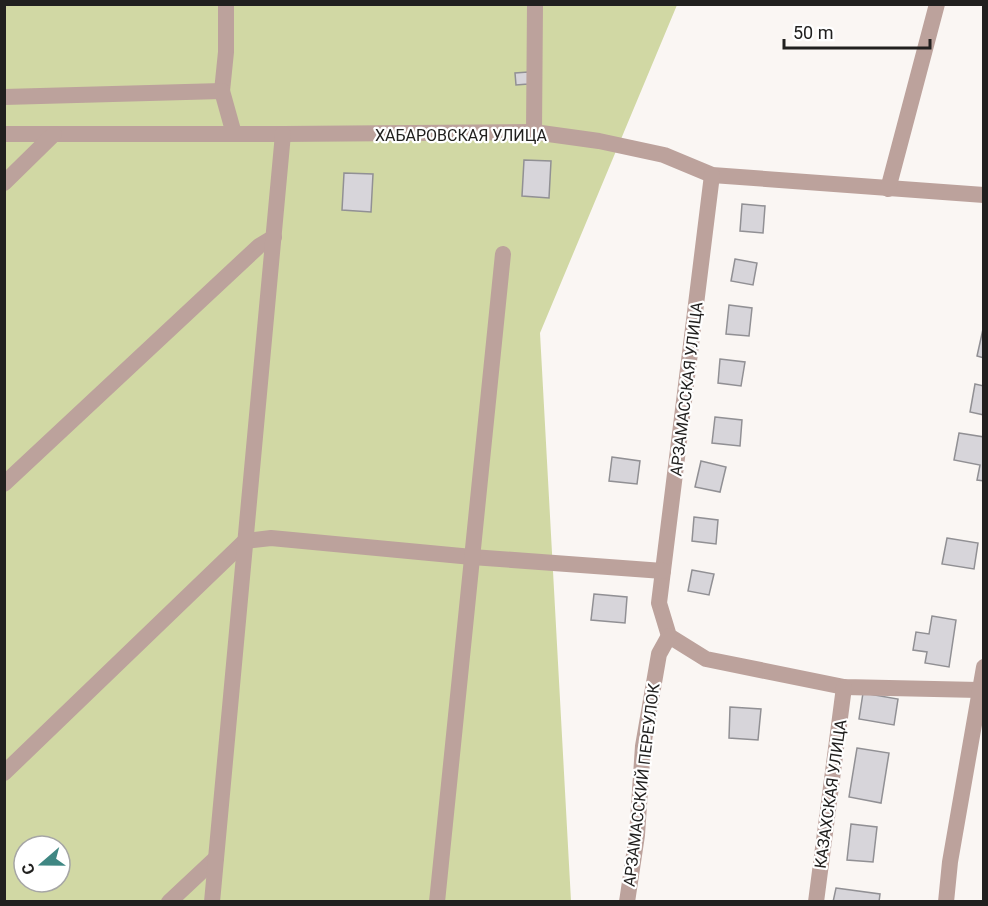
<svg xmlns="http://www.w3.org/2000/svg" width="988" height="906" viewBox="0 0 988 906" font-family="Roboto,sans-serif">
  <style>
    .green { fill: #d1d8a4; fill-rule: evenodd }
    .building { fill: #d7d5da; stroke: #919094; stroke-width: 1.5 }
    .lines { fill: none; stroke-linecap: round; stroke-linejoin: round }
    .minor { stroke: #bca29c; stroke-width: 16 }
    .labels { text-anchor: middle; stroke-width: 4.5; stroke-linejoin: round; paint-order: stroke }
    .street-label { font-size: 16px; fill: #21201f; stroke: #fff }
  </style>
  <rect width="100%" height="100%" fill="#faf6f3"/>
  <path class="green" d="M 5,5 L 677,5 L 540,333 L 571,901 L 5,902 ZM 24,846 L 60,846 L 60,882 L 24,882 Z"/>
  <g class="building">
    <polygon points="528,72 528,84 516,85 515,73"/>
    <polygon points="524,160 551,161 549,198 522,196"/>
    <polygon points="344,173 373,174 371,212 342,210"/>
    <polygon points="742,204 765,206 763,233 740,231"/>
    <polygon points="735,259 757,263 753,285 731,281"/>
    <polygon points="729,305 752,308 749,336 726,334"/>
    <polygon points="983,329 984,329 984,358 977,356"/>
    <polygon points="720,359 745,362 741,386 718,383"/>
    <polygon points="975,384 984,386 984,415 970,412"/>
    <polygon points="715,417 742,420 740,446 712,443"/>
    <polygon points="959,433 984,437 984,481 977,480 980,465 954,460"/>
    <polygon points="612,457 640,461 637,484 609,481"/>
    <polygon points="701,461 726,467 720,492 695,487"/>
    <polygon points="694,517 718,520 716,544 692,541"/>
    <polygon points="947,538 978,543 974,569 942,564"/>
    <polygon points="692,570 714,574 709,595 688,591"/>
    <polygon points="594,594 627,597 625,623 591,620"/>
    <polygon points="932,616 956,620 949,667 925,663 927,652 913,650 916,632 929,634"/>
    <polygon points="863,693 898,699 894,725 859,719"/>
    <polygon points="730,707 761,709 758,740 729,738"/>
    <polygon points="857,748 889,753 881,803 849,797"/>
    <polygon points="851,824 877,827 873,862 847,860"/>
    <polygon points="836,888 880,894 879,902 833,902"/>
  </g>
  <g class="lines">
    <g class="minor">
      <polyline points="222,91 226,52 226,4"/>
      <polyline points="4,97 222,91 234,134"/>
      <polyline points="534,132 535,4"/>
      <polyline points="4,134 283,134 534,132 599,141 664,155 712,175 984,195"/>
      <polyline points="712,175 659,603 669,636 706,659 844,687 979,690"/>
      <polyline points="4,183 54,134"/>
      <polyline points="888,189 937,4"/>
      <polyline points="4,484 259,246 274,237"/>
      <polyline points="4,773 245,541 271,538 472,557 663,571"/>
      <polyline points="169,902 216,858"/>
      <polyline points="212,902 283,134"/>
      <polyline points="437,902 503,254"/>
      <polyline points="627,902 637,835 643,746 659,654 669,636"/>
      <polyline points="816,902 844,687"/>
      <polyline points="946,902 950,862 984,667"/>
    </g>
  </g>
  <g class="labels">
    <g class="street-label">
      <text x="461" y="141">ХАБАРОВСКАЯ УЛИЦА</text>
      <text transform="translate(686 389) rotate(-83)" y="6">АРЗАМАССКАЯ УЛИЦА</text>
      <text transform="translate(641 785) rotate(-83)" y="6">АРЗАМАССКИЙ ПЕРЕУЛОК</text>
      <text transform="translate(830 794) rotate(-82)" y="6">КАЗАХСКАЯ УЛИЦА</text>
    </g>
  </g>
  <rect width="988" height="906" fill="none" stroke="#21201f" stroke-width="12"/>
  <g transform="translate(42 864) rotate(250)"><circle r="28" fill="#ffffff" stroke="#a6a6a5" stroke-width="1.5"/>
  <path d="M0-4.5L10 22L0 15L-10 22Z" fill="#3f8783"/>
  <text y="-9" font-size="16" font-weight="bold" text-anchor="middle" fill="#21201f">С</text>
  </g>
  <path d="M784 39v9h146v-9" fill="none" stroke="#21201f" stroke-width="3"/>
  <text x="793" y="39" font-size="18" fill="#21201f" stroke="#ffffff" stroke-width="4.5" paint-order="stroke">50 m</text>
</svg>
